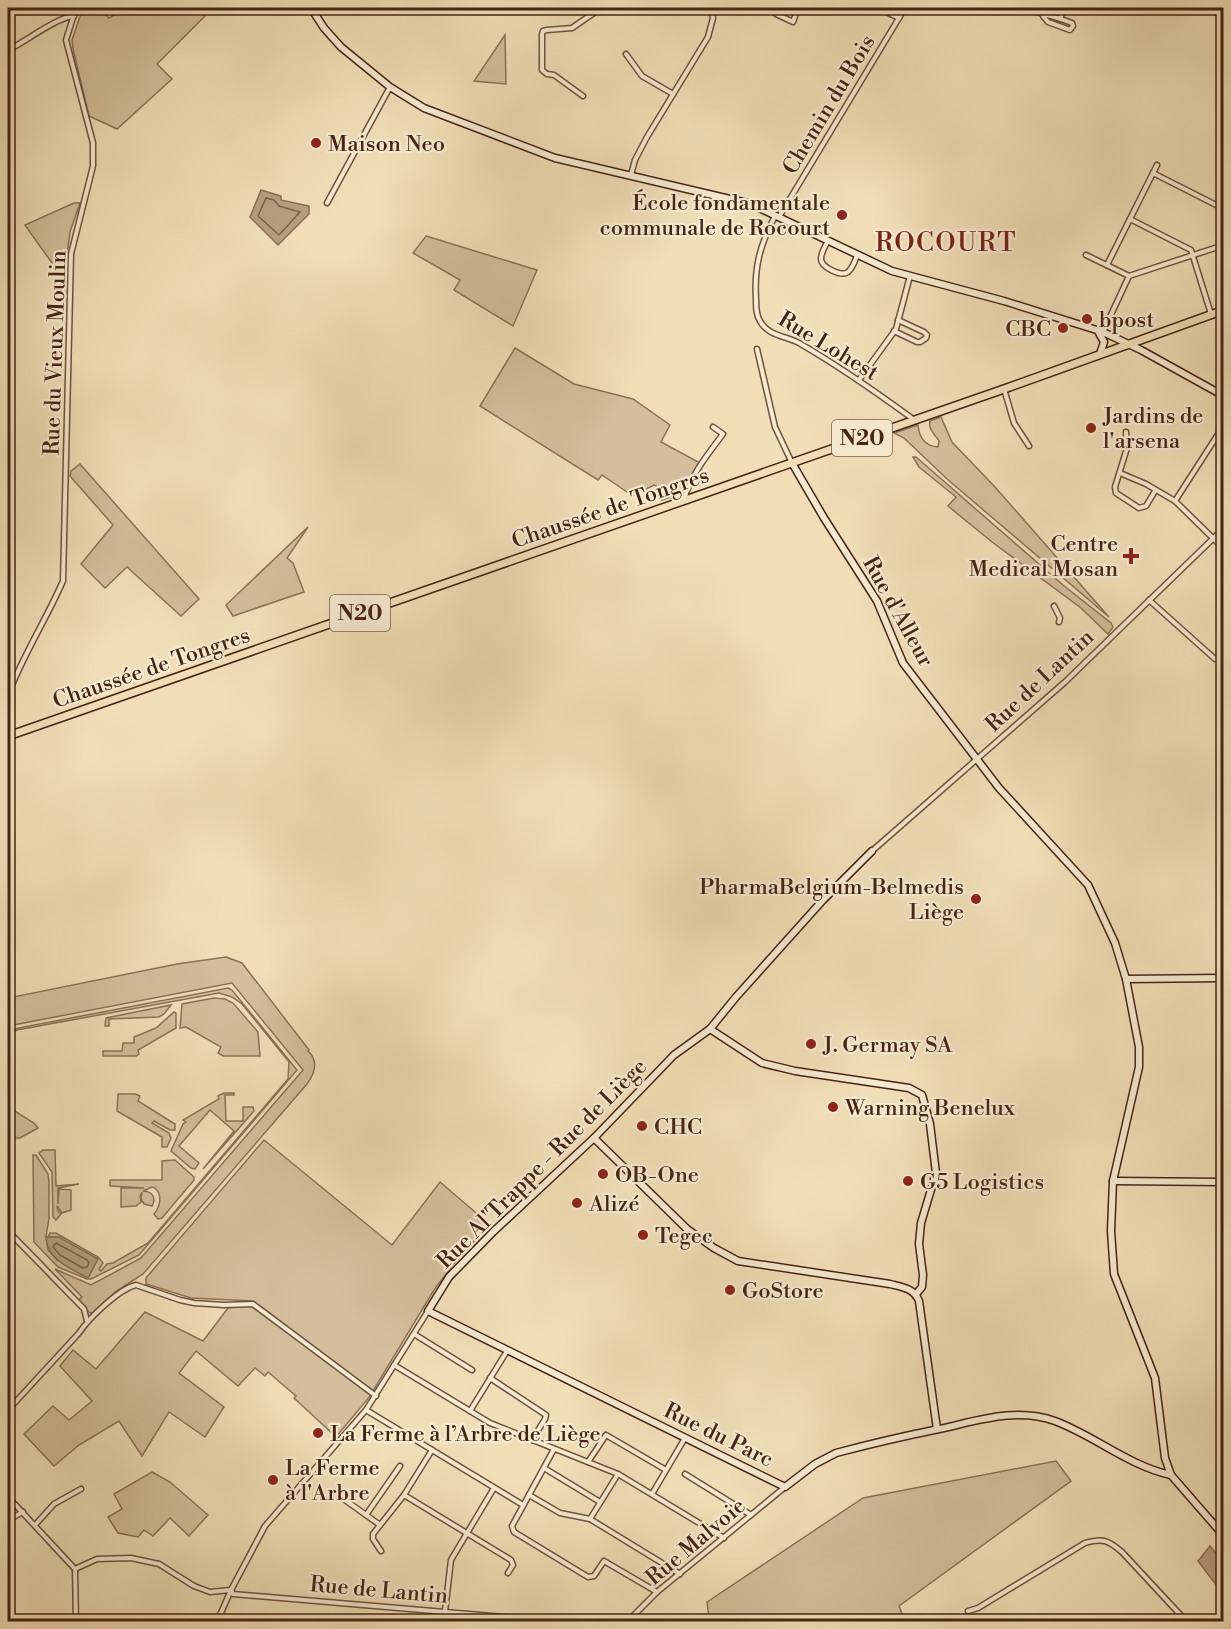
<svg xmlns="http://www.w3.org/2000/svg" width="1231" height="1629" viewBox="0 0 1231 1629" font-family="'Libre Bodoni',serif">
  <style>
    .green { fill: #d4be9b; stroke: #8d7158; stroke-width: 1.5 }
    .water { fill: #b79f80; stroke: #8a6e55; stroke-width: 1.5 }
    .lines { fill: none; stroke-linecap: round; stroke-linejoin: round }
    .shore { stroke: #7e624a; stroke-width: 1.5 }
    .street-casing { stroke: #71523d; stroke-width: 7 }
    .secondary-casing { stroke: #462414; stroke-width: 9 }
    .primary-casing { stroke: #462414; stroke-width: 10 }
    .street { stroke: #f6ead0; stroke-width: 4 }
    .secondary { stroke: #f6ead0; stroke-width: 6 }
    .primary { stroke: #f1deb7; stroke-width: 7 }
    .poi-dot { fill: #8f2418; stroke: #f6ead0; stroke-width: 2 }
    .labels { text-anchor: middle; stroke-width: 4.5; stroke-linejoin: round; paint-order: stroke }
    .shield { fill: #f6ead0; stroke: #7b5f4c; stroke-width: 1.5 }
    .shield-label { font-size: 21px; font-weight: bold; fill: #462414 }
    .street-label { font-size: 22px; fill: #462414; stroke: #f6ead0 }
    .poi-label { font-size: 22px; fill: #462414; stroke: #f6ead0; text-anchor: start }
    .quarter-label { font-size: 26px; letter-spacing: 1.5px; fill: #7a1f14; stroke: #f6ead0 }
  </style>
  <rect width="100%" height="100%" fill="#f1deb7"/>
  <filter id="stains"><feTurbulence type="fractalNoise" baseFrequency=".00333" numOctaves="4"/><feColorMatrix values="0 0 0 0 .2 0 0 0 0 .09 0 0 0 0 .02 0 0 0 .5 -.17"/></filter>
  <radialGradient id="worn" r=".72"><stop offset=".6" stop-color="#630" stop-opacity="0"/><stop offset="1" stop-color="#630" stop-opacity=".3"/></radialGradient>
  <g class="green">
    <polygon points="83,8 99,8 109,18 126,8 197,8 205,16 157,64 172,79 117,129 89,116 73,49 72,40"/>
    <polygon points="505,35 506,84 474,81"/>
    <polygon points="74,203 80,203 70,232 64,280 25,225"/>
    <polygon points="426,236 537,270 513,326 454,290 460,280 413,253"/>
    <polygon points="515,348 574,384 633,399 670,425 661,442 700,463 683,493 662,500 658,487 654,485 633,496 602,475 598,480 480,406"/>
    <path d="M 941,417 L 952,442 L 995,487 L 1109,617 L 947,479 L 904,438 L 894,433 L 918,425 C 919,437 925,446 938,447 L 939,441 C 935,434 928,430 930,421 Z"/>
    <polygon points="913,457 916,457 1063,585 1111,623 1113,627 1108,634 1081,608 992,542 948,506 956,497 919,467"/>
    <polygon points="80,464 199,599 181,616 127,567 105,588 81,564 113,525 70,476 71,471"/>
    <polygon points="308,527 287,558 293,563 304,592 233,616 226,605"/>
    <path d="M 226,957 L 242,963 L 309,1050 L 308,1051 C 319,1061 315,1073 307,1084 L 143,1274 L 115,1292 L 96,1312 L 90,1313 L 78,1301 L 82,1297 L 55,1269 L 91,1285 L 141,1258 L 303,1070 L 232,983 L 8,1026 L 8,998 L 177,964 Z"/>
    <polygon points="228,988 232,990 297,1070 139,1255 91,1279 87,1279 58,1267 34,1242 33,1155 36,1155 48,1174 49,1182 49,1218 46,1237 48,1250 57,1260 88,1277 59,1237 48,1237 50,1233 56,1233 98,1257 103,1263 99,1269 101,1271 107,1264 113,1263 148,1243 288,1079 289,1062 242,1004 232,997 219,993 17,1030 8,1036 8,1030"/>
    <polygon points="214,998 225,999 233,1003 258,1032 260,1056 223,1056 218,1053 221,1047 186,1027 180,1028 182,1004"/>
    <polygon points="171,1005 164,1014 159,1017 109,1019 109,1026 105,1026 106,1018"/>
    <polygon points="174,1012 176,1013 176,1028 138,1050 139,1054 136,1056 103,1056 103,1051 122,1051 123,1043 134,1043 134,1037 156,1028"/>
    <polygon points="224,1093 234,1093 234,1095 225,1095 226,1121 243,1121 243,1107 253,1107 254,1111 203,1169 234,1131 210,1110 179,1146 199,1163 195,1169 191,1168 171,1151 183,1124 186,1122 183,1120 219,1099 218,1096"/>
    <polygon points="118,1094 135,1094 140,1096 138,1101 175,1124 175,1130 170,1130 154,1121 152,1123 169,1133 171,1138 167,1147 162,1147 162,1137 117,1111"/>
    <polygon points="8,1107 34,1123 38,1128 20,1138 8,1138"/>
    <polygon points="264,1140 392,1245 440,1182 489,1224 452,1266 434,1290 373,1391 253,1301 191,1298 146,1284 146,1278"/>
    <polygon points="43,1150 55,1150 56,1186 79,1184 58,1188 58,1204 59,1189 71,1190 71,1210 62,1213 57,1206 58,1211 61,1214 56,1220 53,1217 52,1172 39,1153"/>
    <path d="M 175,1160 L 194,1177 L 194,1180 L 162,1218 L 158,1219 L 154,1214 C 160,1207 163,1195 155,1188 L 152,1187 L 143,1191 C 149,1191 154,1194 154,1201 L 152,1206 L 144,1204 L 141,1199 L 142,1192 L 140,1196 L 141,1202 L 136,1206 L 121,1207 L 121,1188 L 144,1188 L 110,1186 L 110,1180 L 162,1180 L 162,1161 Z"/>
    <polygon points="248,1304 371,1395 336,1437 294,1398 296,1396 268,1372 265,1376 255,1368 238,1386 196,1351 179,1373 224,1407 205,1437 169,1412 142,1456 119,1421 79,1445 54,1466 24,1434 53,1406 69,1420 92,1401 60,1366 73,1350 96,1369 145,1312 203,1341 228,1308"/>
    <polygon points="1056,1461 1071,1481 899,1606 905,1621 717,1622 709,1619 707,1602 863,1498"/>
    <polygon points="152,1472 170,1482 208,1515 189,1536 170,1518 153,1536 144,1530 138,1537 118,1533 108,1517 122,1509 114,1494"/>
  </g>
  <g class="water">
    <polygon points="261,190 281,196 281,200 309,206 309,214 278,245 250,217"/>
    <path d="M 46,1237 L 59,1237 L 98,1259 L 88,1278 C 70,1268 47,1260 46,1237 Z"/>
    <polygon points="1210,1546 1223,1562 1223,1586 1220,1590 1198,1561"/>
  </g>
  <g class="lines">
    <g class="shore">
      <polygon points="266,198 274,200 279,206 300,212 279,235 258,216"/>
      <polygon points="56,1243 87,1260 89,1263 87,1267 83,1268 60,1255 53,1247"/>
    </g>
    <defs>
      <g id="street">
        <polyline points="878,8 899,18"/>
        <path d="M 1023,8 C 1040,14 1055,16 1072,23 L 1073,26 L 1070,30 L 1048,22 L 1043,16"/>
        <polyline points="776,14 793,22 798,8"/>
        <polyline points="1060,18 1065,8"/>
        <path d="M 8,50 C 25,42 57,17 74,16"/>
        <polyline points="626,54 642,76 673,94"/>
        <polyline points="583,96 554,75 547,74 542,70 542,34 543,31 547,30 572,28 601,8"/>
        <polyline points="1153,173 1224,209"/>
        <polyline points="631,175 635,160 647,137 708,37 713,18 711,8"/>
        <polyline points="327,203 390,87"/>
        <path d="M 775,216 C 760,245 754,267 756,299 C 756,307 756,315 760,321 C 768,336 786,336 799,343 C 839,366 876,392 913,419"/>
        <polyline points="779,217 905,8"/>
        <polyline points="1130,219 1191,250 1211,314"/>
        <path d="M 828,241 C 825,246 821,253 821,259 C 821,267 841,277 848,272 C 853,268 855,261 857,255"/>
        <polyline points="1086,255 1129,276 1224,245"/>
        <polyline points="1107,265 1157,165"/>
        <polyline points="894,331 917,342 920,342 926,338 927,335 924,332 898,320"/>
        <polyline points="1103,332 1129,276"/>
        <polyline points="757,349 775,427 792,463"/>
        <polyline points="859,380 896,329 910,276"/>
        <polyline points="1004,389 1014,423 1029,446"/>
        <polyline points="1126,432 1127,448 1115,487 1116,493 1139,508 1146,506 1155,491"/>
        <polyline points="1120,473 1146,484 1175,501 1224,549"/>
        <path d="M 684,500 C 690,476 708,454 723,434 L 713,427"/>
        <polyline points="1175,501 1224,425"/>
        <polyline points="1149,600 1215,659 1224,657"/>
        <polyline points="1054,606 1060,618 1059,622"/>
        <path d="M 8,695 C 23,655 46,620 63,581 L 71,254 L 93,166 L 93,143 L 66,40 L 76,8"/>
        <polyline points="872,851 1065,682 1224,528"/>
        <polyline points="8,1231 84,1309 87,1321"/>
        <polyline points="414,1334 472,1370"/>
        <polyline points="394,1365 490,1423 618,1474 724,1538"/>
        <polyline points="490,1378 546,1415 545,1419 532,1440"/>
        <path d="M 8,1410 L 79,1333 C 89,1318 119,1289 136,1285 L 180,1300 L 194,1303 L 224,1305 L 253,1304 L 376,1396"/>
        <polyline points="366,1410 523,1505"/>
        <polyline points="470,1411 507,1351"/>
        <polyline points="588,1462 606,1435 666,1470"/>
        <polyline points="544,1468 600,1502"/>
        <polyline points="685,1474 751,1515"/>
        <polyline points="652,1494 685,1438"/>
        <polyline points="404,1495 511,1560 513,1565 508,1573"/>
        <polyline points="529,1495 554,1449"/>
        <polyline points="8,1497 75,1569"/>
        <polyline points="345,1500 380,1525"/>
        <polyline points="366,1515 400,1466"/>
        <polyline points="590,1519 618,1474"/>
        <polyline points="8,1520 23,1512"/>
        <polyline points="35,1525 54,1504 81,1489"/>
        <polyline points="381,1551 373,1539 373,1534 404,1495 432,1450"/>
        <polyline points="75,1569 97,1559 131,1558 159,1564 194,1586 210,1592 230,1590"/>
        <polyline points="75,1569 76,1622"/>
        <polyline points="231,1590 233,1594 562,1622"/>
        <polyline points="657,1592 604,1561 594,1576 588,1577 514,1532 512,1526 529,1495 560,1513 590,1519 680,1574"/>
        <polyline points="445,1611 451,1560 494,1488"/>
        <path d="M 968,1611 L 978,1608 L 1085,1543 C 1103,1538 1108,1540 1122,1552 L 1187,1622"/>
        <polyline points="217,1622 231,1590 265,1526 366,1410 428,1311"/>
        <polyline points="627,1622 657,1592 785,1487"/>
      </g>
      <g id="secondary">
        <polyline points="311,8 324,28 341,47 390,87 424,108 555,158 751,204 892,271 1004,301 1103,332 1141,350 1224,396"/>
        <polyline points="1098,331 1104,342 1100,354"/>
        <polyline points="792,463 824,518 877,601 903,663 999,788 1088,885 1115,943 1126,979 1139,1047 1139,1067 1113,1181 1111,1231 1114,1274 1155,1378 1165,1458 1171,1475 1224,1536"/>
        <path d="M 872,851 L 823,900 L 736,997 L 710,1029 L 674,1055 L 594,1138 L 493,1232 L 449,1277 L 428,1311 L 785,1487 L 815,1464 L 836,1453 C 870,1444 904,1436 939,1429 C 977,1421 1016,1407 1055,1421 C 1095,1436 1129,1466 1171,1475"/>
        <polyline points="1126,979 1224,978"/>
        <polyline points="710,1029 762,1063 795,1071 909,1088 922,1095 930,1124 936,1173 921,1223 919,1244 923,1275 922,1287 916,1294"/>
        <path d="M 594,1138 L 687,1229 L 714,1248 L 738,1261 L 890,1284 C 902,1287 914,1288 919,1301 L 937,1429"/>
        <polyline points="1113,1181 1224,1182"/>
      </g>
      <polyline id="primary" points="8,736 1004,389 1224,310"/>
    </defs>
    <use href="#street" class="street-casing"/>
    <use href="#secondary" class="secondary-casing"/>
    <use href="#primary" class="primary-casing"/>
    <use href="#street" class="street"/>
    <use href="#secondary" class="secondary"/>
    <use href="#primary" class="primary"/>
  </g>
  <g class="poi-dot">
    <circle cx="316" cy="143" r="6"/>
    <circle cx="842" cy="215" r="6"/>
    <circle cx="1087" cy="319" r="6"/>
    <circle cx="1063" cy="328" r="6"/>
    <circle cx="1091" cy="428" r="6"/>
    <path d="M1128 547h6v6h6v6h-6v6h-6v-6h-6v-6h6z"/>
    <circle cx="976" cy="899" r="6"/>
    <circle cx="811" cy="1044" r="6"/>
    <circle cx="833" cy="1107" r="6"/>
    <circle cx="642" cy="1126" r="6"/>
    <circle cx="603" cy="1174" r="6"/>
    <circle cx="908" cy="1181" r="6"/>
    <circle cx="577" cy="1203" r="6"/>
    <circle cx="643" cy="1235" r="6"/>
    <circle cx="730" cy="1290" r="6"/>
    <circle cx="318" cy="1433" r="6"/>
    <circle cx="273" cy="1480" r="6"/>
  </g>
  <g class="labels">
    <g class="shield">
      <rect x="832" y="420" width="60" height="36" rx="4.5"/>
      <rect x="330" y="595" width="60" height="36" rx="4.5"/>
    </g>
    <g class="shield-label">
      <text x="862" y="445">N20</text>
      <text x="360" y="620">N20</text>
    </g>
    <g class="street-label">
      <text transform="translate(828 104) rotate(-59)" y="8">Chemin du Bois</text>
      <text transform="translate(829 345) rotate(31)" y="8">Rue Lohest</text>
      <text transform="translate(54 353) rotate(-88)" y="8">Rue du Vieux Moulin</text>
      <text transform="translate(610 507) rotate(-19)" y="8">Chaussée de Tongres</text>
      <text transform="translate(899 611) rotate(61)" y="8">Rue d'Alleur</text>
      <text transform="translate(151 667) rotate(-19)" y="8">Chaussée de Tongres</text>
      <text transform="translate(1039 680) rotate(-43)" y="8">Rue de Lantin</text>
      <text transform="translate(541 1163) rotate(-45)" y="8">Rue Al'Trappe - Rue de Liège</text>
      <text transform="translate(719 1434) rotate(26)" y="8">Rue du Parc</text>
      <text transform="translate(695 1541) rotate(-40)" y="8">Rue Malvoie</text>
      <text transform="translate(379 1589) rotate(5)" y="8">Rue de Lantin</text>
    </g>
    <g class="poi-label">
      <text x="328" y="151">Maison Neo</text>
      <text x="830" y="210" text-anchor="end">École fondamentale<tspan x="830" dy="25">communale de Rocourt</tspan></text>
      <text x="1099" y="327">bpost</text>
      <text x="1051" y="336" text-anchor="end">CBC</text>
      <text x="1103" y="423">Jardins de<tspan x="1103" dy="25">l'arsena</tspan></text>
      <text x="1118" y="551" text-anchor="end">Centre<tspan x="1118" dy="25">Medical Mosan</tspan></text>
      <text x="964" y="894" text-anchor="end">PharmaBelgium-Belmedis<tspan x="964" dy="25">Liège</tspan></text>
      <text x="823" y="1052">J. Germay SA</text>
      <text x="845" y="1115">Warning Benelux</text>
      <text x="654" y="1134">CHC</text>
      <text x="615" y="1182">OB-One</text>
      <text x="920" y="1189">G5 Logistics</text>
      <text x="589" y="1211">Alizé</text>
      <text x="655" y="1243">Tegec</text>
      <text x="742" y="1298">GoStore</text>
      <text x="330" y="1441">La Ferme à l’Arbre de Liège</text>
      <text x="285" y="1475">La Ferme<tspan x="285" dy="25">à l'Arbre</tspan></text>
    </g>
    <g class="quarter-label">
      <text x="946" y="251">ROCOURT</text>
    </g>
  </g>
  <rect width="1231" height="1629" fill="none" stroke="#f1deb7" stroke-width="30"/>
  <rect x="9" y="9" width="1213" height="1611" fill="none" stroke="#462414" stroke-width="3"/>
  <rect x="15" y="15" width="1201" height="1599" fill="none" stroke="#462414" stroke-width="1.5"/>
  <rect width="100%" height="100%" filter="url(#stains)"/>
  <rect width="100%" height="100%" fill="url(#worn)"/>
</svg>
